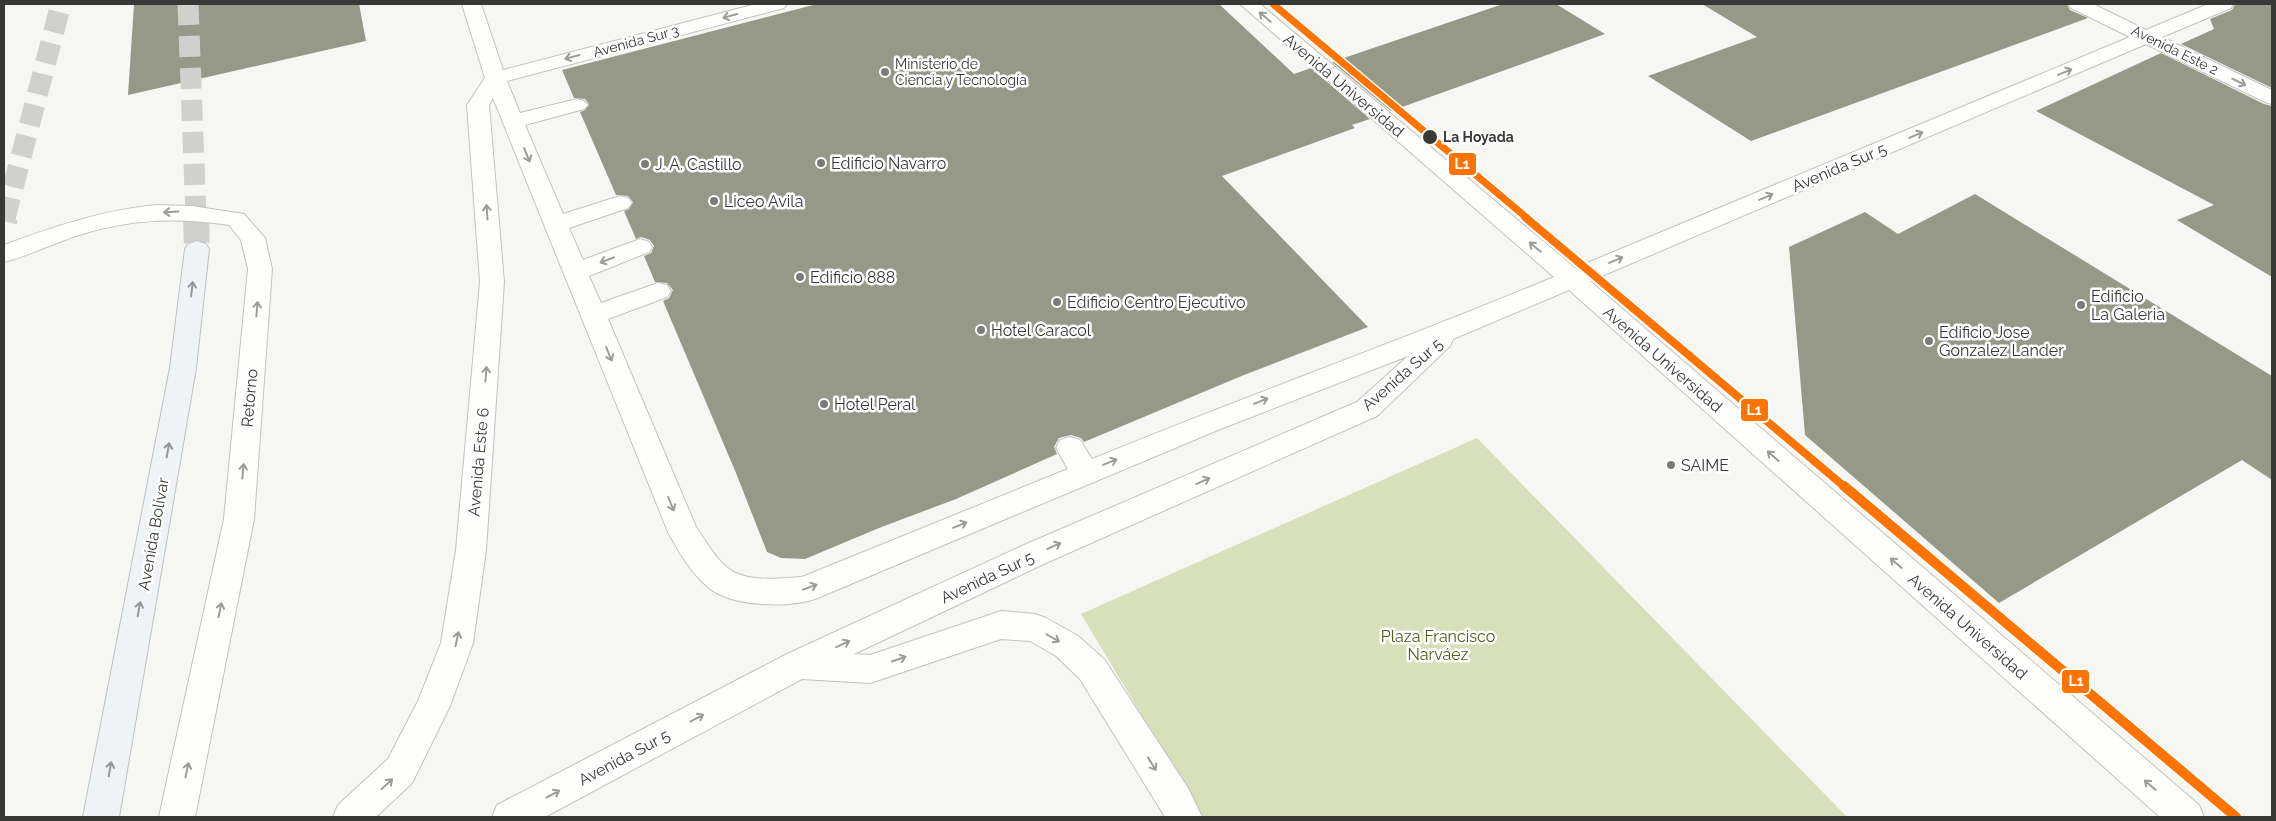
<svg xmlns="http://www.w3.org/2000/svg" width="2276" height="821" viewBox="0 0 2276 821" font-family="Raleway,sans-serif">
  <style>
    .green { fill: #d7e0ba }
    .building { fill: #969988 }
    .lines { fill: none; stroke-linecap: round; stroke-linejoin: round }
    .major-tunnel-far1 { stroke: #d0d1cd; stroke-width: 21; stroke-dasharray: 21 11; stroke-linecap: butt }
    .major-tunnel { stroke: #d0d1cd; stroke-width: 26; stroke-dasharray: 26 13; stroke-linecap: butt }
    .minor-casing { stroke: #c2c3c0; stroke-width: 2 }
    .major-casing { stroke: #bcc2c6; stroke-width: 2 }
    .minor { fill: #fefefd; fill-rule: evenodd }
    .major { fill: #f0f3f6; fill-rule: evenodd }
    .metro-1-far2-casing { stroke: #fff; stroke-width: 10 }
    .metro-1-far1-casing { stroke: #fff; stroke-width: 12 }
    .metro-1-casing { stroke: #fff; stroke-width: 14 }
    .metro-1-far2 { stroke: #ff7400; stroke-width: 7 }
    .metro-1-far1 { stroke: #ff7400; stroke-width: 8 }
    .metro-1 { stroke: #ff7400; stroke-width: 10 }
    .oneway { stroke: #9b9c9a }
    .oneway2 { stroke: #949696 }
    .poi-dot { fill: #7a7c78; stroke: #fff; stroke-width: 2 }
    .stop-dot { fill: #383936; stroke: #fff; stroke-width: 2 }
    .labels { text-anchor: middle; stroke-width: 5; stroke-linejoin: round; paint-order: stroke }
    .far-street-label { font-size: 14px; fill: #383936; stroke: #fff }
    .far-poi-label { font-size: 14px; fill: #383936; stroke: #fff; text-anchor: start }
    .far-stop-label { font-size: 14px; font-weight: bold; fill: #383936; stroke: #fff; text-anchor: start }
    .street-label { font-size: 16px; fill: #383936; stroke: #fff }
    .poi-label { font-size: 16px; fill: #383936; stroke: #fff; text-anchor: start }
    .park-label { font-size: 16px; fill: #535f19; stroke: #fff }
    .line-badge { stroke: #fff; stroke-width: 2 }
    .badge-label { font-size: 14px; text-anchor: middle; font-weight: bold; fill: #fff }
  </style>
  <rect width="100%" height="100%" fill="#f6f7f3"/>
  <polygon class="green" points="1477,438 1847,817 1203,817 1081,614"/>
  <g class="building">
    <polygon points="134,4 359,4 366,41 128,95"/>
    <polygon points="817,4 1219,4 1294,74 1311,68 1370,119 1352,125 1355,128 1222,176 1368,327 1244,375 1084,442 1081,438 1071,435 1059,438 1054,447 1057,454 956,499 879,528 805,559 781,558 767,552 736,473 663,301 669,298 673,290 667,283 655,282 644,256 651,253 654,246 650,240 641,237 636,239 624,211 629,209 633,202 628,196 616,195 580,112 585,110 589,104 585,99 574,98 562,70"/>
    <polygon points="1503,4 1556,4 1605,34 1391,111 1332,62"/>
    <polygon points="1702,4 2067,4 2070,10 2088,18 1751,141 1648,76 1757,37"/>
    <polygon points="2235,4 2272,4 2272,88 2181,44 2214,29 2210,19 2232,10"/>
    <polygon points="2161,53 2264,104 2272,106 2272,277 2177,220 2214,205 2036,111"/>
    <polygon points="1975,194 2272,376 2272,480 2242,460 1999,603 1805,435 1789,247 1865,212 1898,234"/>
  </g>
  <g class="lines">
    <g class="major-tunnel-far1">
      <polyline points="188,4 196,218"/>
      <polyline points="5,218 61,4"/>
    </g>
    <g class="major-tunnel">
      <polyline points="196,217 197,249"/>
      <polyline points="4,221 5,217"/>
    </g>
    <defs>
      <g id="minor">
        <path d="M 462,4 L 481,4 L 503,70 L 756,4 L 787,4 L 784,8 L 507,81 L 520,113 L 577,99 L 584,101 L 588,105 L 584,109 L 525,125 L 563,214 L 620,196 L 628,198 L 632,203 L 628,208 L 569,228 L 583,260 L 640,239 L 649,242 L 652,247 L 649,252 L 589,276 L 601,303 L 658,283 L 667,285 L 671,291 L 667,297 L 608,319 L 696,527 C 706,541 719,566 736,573 C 755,582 782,578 802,577 L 1068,469 L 1056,448 L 1060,440 L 1070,437 L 1080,440 L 1092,459 C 1245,396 1401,341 1554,277 L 1240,4 L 1260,4 L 1575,268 L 2130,37 L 2071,8 L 2069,4 L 2093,4 L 2146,30 L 2208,4 L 2233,4 L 2231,8 L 2162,37 L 2272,90 L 2272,104 L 2265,102 L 2146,44 L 1590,281 L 2199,805 L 2204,817 L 2160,817 L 1569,290 L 1453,339 L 1450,346 L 1377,416 L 1046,563 L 854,654 L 870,655 L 1001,611 L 1035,614 L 1046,618 L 1078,636 L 1104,659 L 1188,788 L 1202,817 L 1165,817 L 1080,679 L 1056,656 L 1030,641 L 1001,639 L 870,683 L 802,679 L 545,817 L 492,817 L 497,805 L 787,654 L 1024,545 L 1357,402 L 1408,356 L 1218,430 L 815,599 C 788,608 732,607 709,588 C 692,574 678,551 668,532 L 493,98 L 489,105 L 504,282 L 486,550 L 473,643 L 450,706 L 412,783 L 376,817 L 333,817 L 338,805 L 388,759 L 418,701 L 441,643 L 456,550 L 480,282 L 467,105 L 485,78 Z"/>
        <path d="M 156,205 L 192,206 L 244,214 L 265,238 L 272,269 L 254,519 L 195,817 L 159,817 L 224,519 L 248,269 L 241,240 L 229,225 C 176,217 128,219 76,236 C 52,244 28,256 4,262 L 4,245 C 53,227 103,210 156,205 Z"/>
      </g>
      <polygon id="major" points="197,241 206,244 209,249 196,368 119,817 83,817 170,368 185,249 188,244"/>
    </defs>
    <use href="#minor" class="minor-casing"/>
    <use href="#major" class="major-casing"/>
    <use href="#minor" class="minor"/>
    <use href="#major" class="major"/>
    <defs>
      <polyline id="metro-1-far2" points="1273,4 1527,218"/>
      <polyline id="metro-1-far1" points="1525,217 1846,488"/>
      <polyline id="metro-1" points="1844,486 2236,817"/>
    </defs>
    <use href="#metro-1-far2" class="metro-1-far2-casing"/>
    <use href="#metro-1-far1" class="metro-1-far1-casing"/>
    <use href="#metro-1" class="metro-1-casing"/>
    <use href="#metro-1-far2" class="metro-1-far2"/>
    <use href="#metro-1-far1" class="metro-1-far1"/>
    <use href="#metro-1" class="metro-1"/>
  </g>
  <defs><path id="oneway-shaft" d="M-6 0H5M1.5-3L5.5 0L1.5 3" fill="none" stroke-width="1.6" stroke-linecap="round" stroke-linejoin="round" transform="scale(1.25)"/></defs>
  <g class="oneway">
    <use href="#oneway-shaft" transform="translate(730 16) rotate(165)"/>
    <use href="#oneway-shaft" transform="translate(1265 17) rotate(-140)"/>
    <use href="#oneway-shaft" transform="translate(572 57) rotate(165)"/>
    <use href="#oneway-shaft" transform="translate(2065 72) rotate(-23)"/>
    <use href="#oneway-shaft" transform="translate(2239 82) rotate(26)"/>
    <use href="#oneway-shaft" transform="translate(1916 135) rotate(-23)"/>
    <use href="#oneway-shaft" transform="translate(527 155) rotate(68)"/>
    <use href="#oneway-shaft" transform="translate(1766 197) rotate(-23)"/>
    <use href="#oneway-shaft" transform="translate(171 212) rotate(177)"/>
    <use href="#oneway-shaft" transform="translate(487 212) rotate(-94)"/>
    <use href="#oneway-shaft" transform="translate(1535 247) rotate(-140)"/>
    <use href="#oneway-shaft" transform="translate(607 260) rotate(159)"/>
    <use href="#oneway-shaft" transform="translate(1616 260) rotate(-23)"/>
    <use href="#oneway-shaft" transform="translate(257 309) rotate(-85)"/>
    <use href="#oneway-shaft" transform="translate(609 354) rotate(68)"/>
    <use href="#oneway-shaft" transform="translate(486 374) rotate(-85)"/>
    <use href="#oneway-shaft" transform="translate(1261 401) rotate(-22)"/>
    <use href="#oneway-shaft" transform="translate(1773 456) rotate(-139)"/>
    <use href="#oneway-shaft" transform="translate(1110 462) rotate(-22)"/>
    <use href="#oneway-shaft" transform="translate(243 471) rotate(-85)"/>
    <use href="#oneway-shaft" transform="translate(1203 481) rotate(-24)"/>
    <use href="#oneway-shaft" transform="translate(671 504) rotate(68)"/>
    <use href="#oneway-shaft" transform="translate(960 525) rotate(-23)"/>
    <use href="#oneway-shaft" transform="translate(1054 546) rotate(-24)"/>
    <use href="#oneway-shaft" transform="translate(1896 563) rotate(-139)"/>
    <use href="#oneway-shaft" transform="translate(810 587) rotate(-20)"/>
    <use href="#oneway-shaft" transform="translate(220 610) rotate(-78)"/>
    <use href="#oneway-shaft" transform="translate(1053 638) rotate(30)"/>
    <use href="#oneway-shaft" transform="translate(457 639) rotate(-78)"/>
    <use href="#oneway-shaft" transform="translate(843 644) rotate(-25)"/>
    <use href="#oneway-shaft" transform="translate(899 659) rotate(-19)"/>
    <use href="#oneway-shaft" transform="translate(697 718) rotate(-28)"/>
    <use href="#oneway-shaft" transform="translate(1152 764) rotate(58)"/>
    <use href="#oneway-shaft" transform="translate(187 770) rotate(-78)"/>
    <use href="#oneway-shaft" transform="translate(387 784) rotate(-43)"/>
    <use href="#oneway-shaft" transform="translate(2150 785) rotate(-139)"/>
    <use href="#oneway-shaft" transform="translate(553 794) rotate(-28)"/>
  </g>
  <g class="oneway2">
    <use href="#oneway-shaft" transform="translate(192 289) rotate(-83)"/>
    <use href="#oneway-shaft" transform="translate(168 450) rotate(-80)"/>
    <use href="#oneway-shaft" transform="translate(139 609) rotate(-80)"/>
    <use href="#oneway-shaft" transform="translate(110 769) rotate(-80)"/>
  </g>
  <g class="poi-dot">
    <circle cx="885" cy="72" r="5"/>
    <circle cx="821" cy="163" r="5"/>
    <circle cx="645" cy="164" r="5"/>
    <circle cx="714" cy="201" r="5"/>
    <circle cx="800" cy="277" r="5"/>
    <circle cx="1057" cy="302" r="5"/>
    <circle cx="2081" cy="305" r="5"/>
    <circle cx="981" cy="330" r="5"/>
    <circle cx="1929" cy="341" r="5"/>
    <circle cx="824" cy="404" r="5"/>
    <circle cx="1671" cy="465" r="5"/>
  </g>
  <circle class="stop-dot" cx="1430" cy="137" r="8"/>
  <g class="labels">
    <g class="far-street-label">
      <text transform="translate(636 41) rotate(-15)" y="5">Avenida Sur 3</text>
      <text transform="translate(2175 50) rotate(26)" y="5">Avenida Este 2</text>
    </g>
    <g class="far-poi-label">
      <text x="895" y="69">Ministerio de<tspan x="895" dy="16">Ciencia y Tecnología</tspan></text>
    </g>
    <g class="far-stop-label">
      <text x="1443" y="142">La Hoyada</text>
    </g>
    <g class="street-label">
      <text transform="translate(1344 85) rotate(40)" y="6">Avenida Universidad</text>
      <text transform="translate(1839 167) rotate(-23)" y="6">Avenida Sur 5</text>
      <text transform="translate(1663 359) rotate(41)" y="6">Avenida Universidad</text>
      <text transform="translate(1402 374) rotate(-41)" y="6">Avenida Sur 5</text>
      <text transform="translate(249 398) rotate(-85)" y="6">Retorno</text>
      <text transform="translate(478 462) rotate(-85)" y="6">Avenida Este 6</text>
      <text transform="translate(153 534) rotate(-80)" y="6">Avenida Bolívar</text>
      <text transform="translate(987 577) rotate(-25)" y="6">Avenida Sur 5</text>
      <text transform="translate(1968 626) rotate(41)" y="6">Avenida Universidad</text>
      <text transform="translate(624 757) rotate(-28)" y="6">Avenida Sur 5</text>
    </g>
    <g class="poi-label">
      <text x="831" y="169">Edificio Navarro</text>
      <text x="655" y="170">J. A. Castillo</text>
      <text x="724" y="207">Liceo Avila</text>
      <text x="810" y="283">Edificio 888</text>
      <text x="2091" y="302">Edificio<tspan x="2091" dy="18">La Galeria</tspan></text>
      <text x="1067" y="308">Edificio Centro Ejecutivo</text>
      <text x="991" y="336">Hotel Caracol</text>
      <text x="1939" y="338">Edificio Jose<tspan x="1939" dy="18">Gonzalez Lander</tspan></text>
      <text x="834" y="410">Hotel Peral</text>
      <text x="1681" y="471">SAIME</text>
    </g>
    <g class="park-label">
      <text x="1438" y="642">Plaza Francisco<tspan x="1438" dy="18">Narváez</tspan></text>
    </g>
  </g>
  <g class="line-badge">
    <rect x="1448" y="152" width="29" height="24" rx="5" fill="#ff7400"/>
    <rect x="1740" y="398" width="29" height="24" rx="5" fill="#ff7400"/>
    <rect x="2061" y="669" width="29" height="25" rx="5" fill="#ff7400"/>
  </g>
  <g class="badge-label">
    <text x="1462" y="169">L1</text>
    <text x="1754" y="415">L1</text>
    <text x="2076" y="686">L1</text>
  </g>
  <rect width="2276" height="821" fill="none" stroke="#383936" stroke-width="10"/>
</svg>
